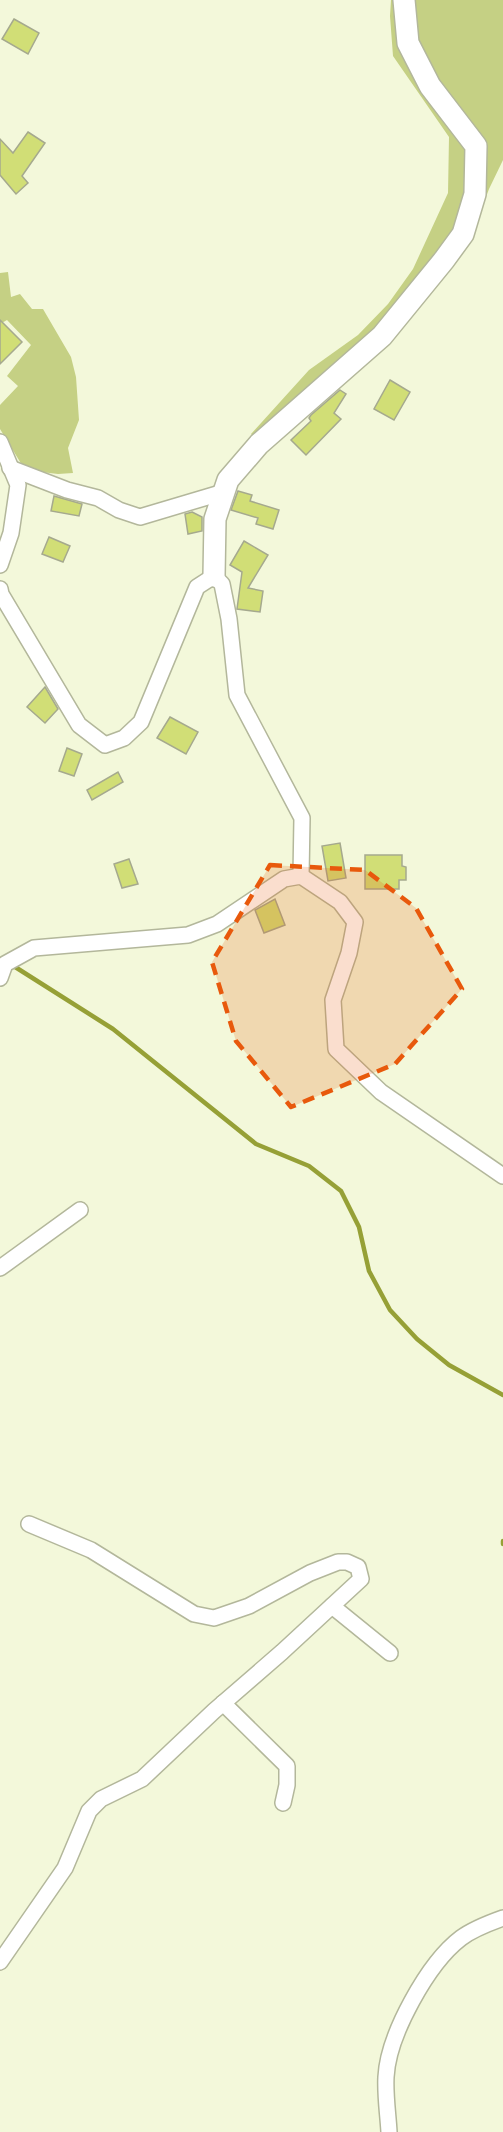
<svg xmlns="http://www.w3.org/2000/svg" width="503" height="2132" viewBox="0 0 503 2132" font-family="'Archivo Narrow',sans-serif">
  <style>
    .green { fill: #c5d084 }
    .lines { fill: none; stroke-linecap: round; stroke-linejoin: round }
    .stream { stroke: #96a036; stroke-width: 4.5 }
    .building { fill: #d1de76; stroke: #a5a98e; stroke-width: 1.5 }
    .street-casing { stroke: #b3b79b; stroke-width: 18 }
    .secondary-casing { stroke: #b3b79b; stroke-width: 24 }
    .street { stroke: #fff; stroke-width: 15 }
    .secondary { stroke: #fff; stroke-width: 21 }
    .marked { fill: #e8590c; fill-opacity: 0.2; stroke: #e8590c; stroke-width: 4.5; stroke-dasharray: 12 8; stroke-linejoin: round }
  </style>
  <rect width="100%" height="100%" fill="#f3f8da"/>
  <g class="green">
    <polygon points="391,0 503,0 503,160 489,189 470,240 259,444 251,434 309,370 358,335 388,304 413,269 448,193 449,137 393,56 390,16"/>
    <polygon points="8,272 11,297 20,294 32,309 43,309 71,357 76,377 79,420 68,448 73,473 58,474 25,470 0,429 0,405 18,386 7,376 31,345 7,320 0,324 0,273"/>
  </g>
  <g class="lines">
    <g class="stream">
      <polyline points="12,965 113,1029 256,1144 309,1166 341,1191 359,1227 369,1271 390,1310 417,1339 449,1365 503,1395"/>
      <polyline points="503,1541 503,1544"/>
    </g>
  </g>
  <g class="building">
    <polygon points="14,19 39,33 28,54 2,39"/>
    <polygon points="28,132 45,143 22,176 28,183 16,194 0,175 0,139 13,153"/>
    <polygon points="0,320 22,342 0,364"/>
    <polygon points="390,380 410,392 394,420 374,409"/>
    <polygon points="340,390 346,394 334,413 341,419 306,455 291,440 311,421 309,418 311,415"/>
    <polygon points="238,491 252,495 250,501 279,510 273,529 256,524 258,518 231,510"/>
    <polygon points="54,496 82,504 79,516 51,511"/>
    <polygon points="192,512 202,517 202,531 188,534 185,514"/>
    <polygon points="49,537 70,546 63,562 42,554"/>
    <polygon points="244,541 268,555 248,588 263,591 260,612 237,609 242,572 230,565"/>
    <polygon points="45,687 58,709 45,723 27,707"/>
    <polygon points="170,717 198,732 186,754 157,738"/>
    <polygon points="67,748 82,754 74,776 59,771"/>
    <polygon points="118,772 123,782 92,800 87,790"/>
    <polygon points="340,843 346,878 328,881 322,846"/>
    <polygon points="365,855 402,855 402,866 406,867 406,880 399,880 399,889 365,889"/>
    <polygon points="129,859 138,884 122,888 114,864"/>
    <polygon points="275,899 285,925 264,933 255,910"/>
  </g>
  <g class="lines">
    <defs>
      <g id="street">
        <polyline points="0,442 18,485 11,533 0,565"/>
        <polyline points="10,468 67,490 98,498 119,510 140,517 224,492"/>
        <polyline points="0,589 1,594 79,725 105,745 124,738 141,722 197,587 214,576 222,584 229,619 237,695 302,818 301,876"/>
        <polyline points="0,978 5,964 34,948 188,935 217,924 284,879 301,876 340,902 355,922 349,953 333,1000 336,1049 381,1092 503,1176"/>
        <polyline points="0,1268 80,1210"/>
        <polyline points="332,1606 390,1653"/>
        <polyline points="223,1703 287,1766 287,1785 283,1803"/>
        <polyline points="0,1962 65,1868 89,1811 101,1799 142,1779 214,1711 282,1652 361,1579 358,1567 347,1562 338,1562 310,1573 249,1606 214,1618 194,1614 91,1550 29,1524"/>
        <path d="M 389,2132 C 388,2114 385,2095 386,2077 C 388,2035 428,1963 461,1938 C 473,1929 489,1923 503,1918"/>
      </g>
      <polyline id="secondary" points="214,576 215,519 228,480 259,444 382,336 444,260 463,234 475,194 476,146 430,86 408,43 404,0"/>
    </defs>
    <use href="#street" class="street-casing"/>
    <use href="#secondary" class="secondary-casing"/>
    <use href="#street" class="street"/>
    <use href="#secondary" class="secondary"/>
  </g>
  <path class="marked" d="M 270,865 L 365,870 L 416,908 L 462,989 L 395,1064 L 291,1107 L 236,1041 L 212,962 Z"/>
</svg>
